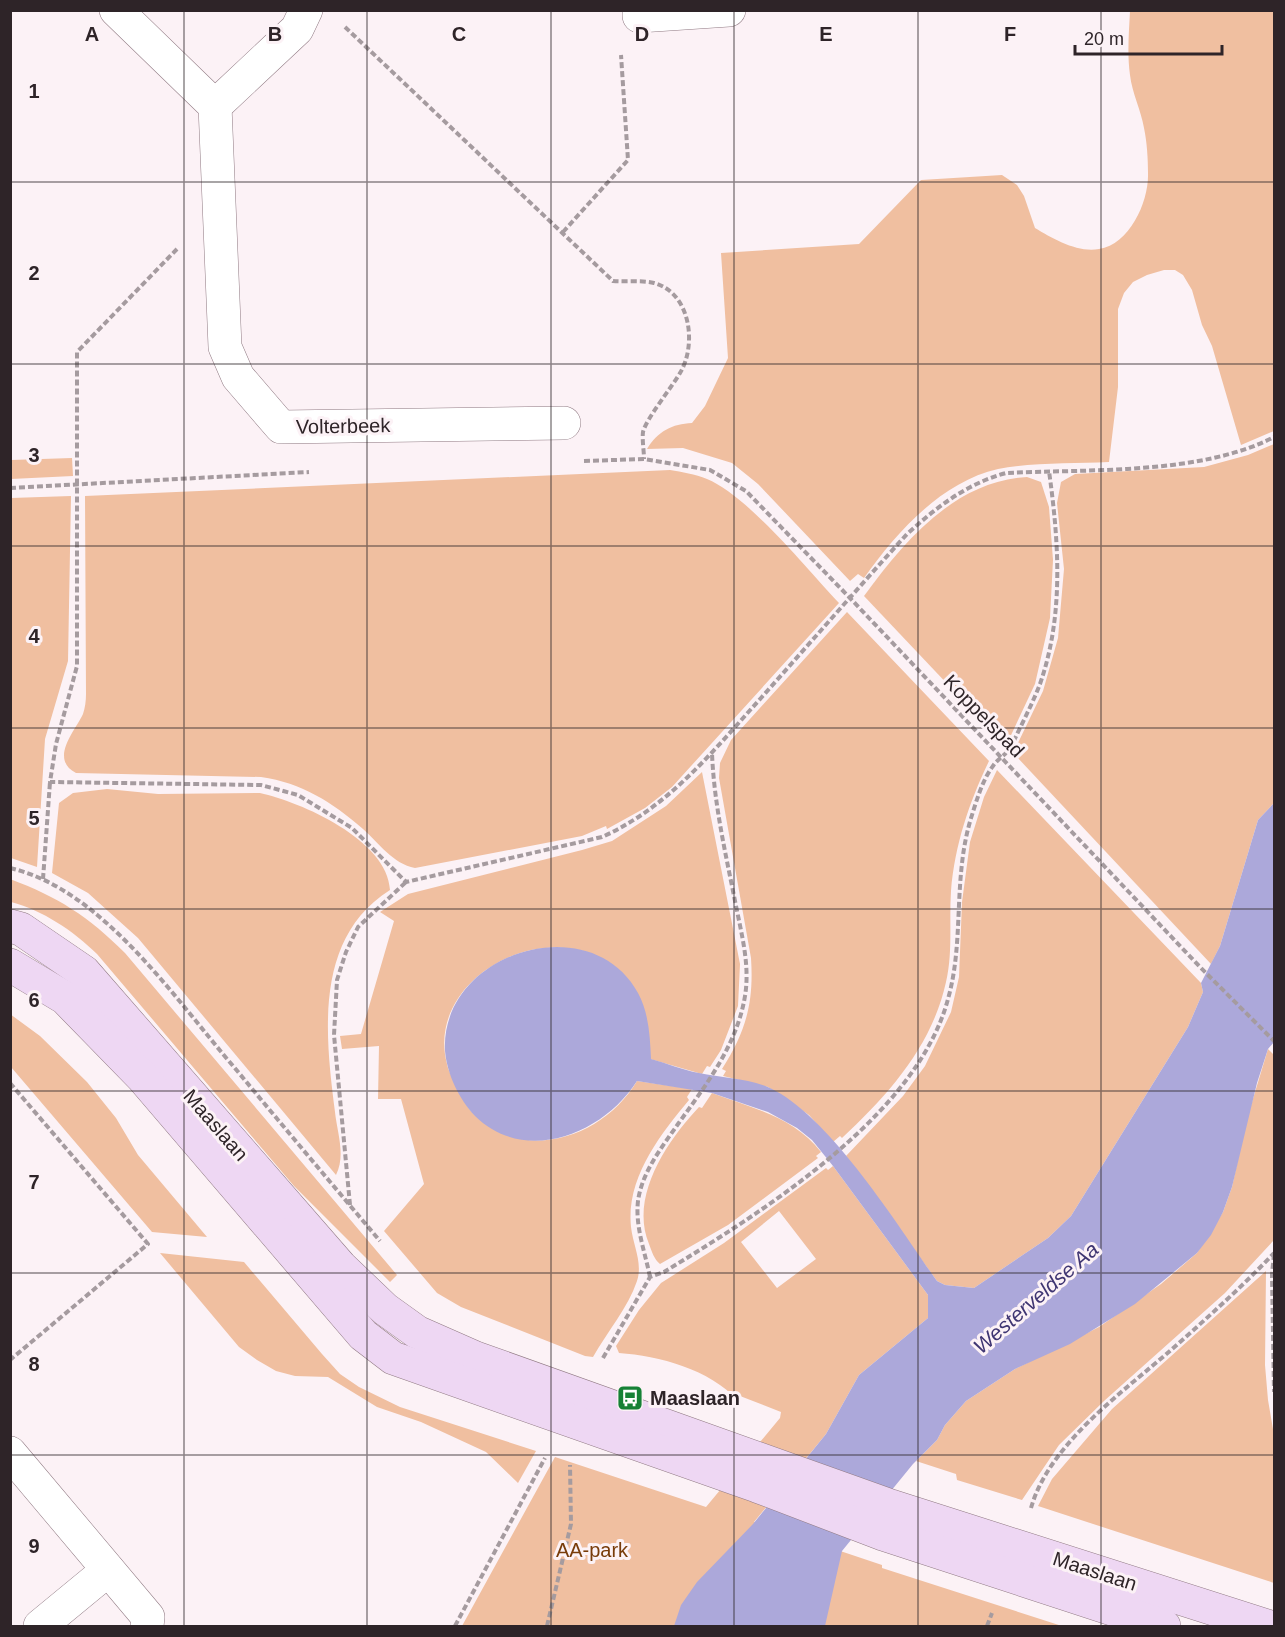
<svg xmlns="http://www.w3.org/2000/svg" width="1285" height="1637" viewBox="0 0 1285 1637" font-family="Helvetica,sans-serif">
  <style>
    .green { fill: #f0bfa0; fill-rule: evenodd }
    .water { fill: #aca8da }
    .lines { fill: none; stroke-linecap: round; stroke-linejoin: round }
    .street-casing { stroke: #907a83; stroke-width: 34 }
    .secondary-casing { stroke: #907a83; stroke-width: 34 }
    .path { stroke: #a59b9f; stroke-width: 4; stroke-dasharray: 6 3; stroke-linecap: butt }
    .street { stroke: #fff; stroke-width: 33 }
    .secondary { stroke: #eed7f3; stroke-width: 33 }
    .grid { fill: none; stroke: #2e2428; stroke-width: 1.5; stroke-opacity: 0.55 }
    .labels { text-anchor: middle; stroke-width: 6; stroke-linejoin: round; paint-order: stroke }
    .street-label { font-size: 20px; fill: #2e2428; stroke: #fcf2f6 }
    .poi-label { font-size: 20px; font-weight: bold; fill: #2e2428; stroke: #fcf2f6; text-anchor: start }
    .park-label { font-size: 20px; fill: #783c0a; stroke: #fcf2f6 }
    .water-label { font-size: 21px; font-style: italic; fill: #3f3572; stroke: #fcf2f6 }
    .grid-label { font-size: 20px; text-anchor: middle; font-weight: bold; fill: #2e2428; stroke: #fcf2f6; stroke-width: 6; stroke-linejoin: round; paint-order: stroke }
  </style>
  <rect width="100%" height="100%" fill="#fcf2f6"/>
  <g class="green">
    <path d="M 1130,11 L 1274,11 L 1274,431 L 1241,445 L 1212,346 L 1202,325 L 1192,290 L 1183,275 L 1175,270 L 1164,270 L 1147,275 L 1133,282 L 1124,293 L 1118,309 L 1118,387 L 1109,462 C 1074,464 1032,462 998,469 C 941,482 896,533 864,578 L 858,574 L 850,581 L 758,484 L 732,463 L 683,448 L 647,449 C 658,431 672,424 692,423 L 705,406 L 728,358 L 721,253 L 859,244 L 921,180 L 1002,175 L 1017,185 L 1024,196 L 1035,228 C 1053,239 1078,253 1099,249 C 1130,244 1149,201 1148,173 C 1148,159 1147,142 1144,128 C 1141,110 1132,93 1130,75 C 1127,54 1129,32 1130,11 Z"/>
    <polygon points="1274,444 1274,803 1258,820 1220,946 1211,964 1016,756 1017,745 1043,691 1058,638 1064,569 1057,503 1061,482 1075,474 1204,467 1248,455"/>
    <polygon points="72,458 73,476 11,479 11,460"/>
    <path d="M 670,470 C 682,472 695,474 707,479 C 748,496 807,569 839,603 L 672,787 L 645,808 L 607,829 L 606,826 L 582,836 L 415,868 C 393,864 379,843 363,829 C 332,802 302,783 261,777 L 76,773 C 49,759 75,731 83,714 C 85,708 86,701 86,694 L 85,496 Z"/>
    <path d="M 1027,477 L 1041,482 L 1049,507 L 1053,560 L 1050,618 L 1035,684 L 1006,746 L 864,596 C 904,541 955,481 1027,477 Z"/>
    <polygon points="71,496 68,661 45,739 37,867 11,858 11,498"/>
    <path d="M 847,612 L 989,761 C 969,803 955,844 951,891 C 949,921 953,952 946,982 C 932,1046 889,1094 842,1138 L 840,1136 L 833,1142 L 809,1115 L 768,1087 L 723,1076 L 726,1071 L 722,1069 C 746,1031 754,1003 751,958 L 719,778 L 720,763 L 731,740 Z"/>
    <polygon points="997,770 1201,983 1203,992 1188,1027 1071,1216 1048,1238 974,1288 945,1285 937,1281 846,1156 903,1096 925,1066 951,1012 959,977 962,902 970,842 984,797"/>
    <path d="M 702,772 L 740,964 L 738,1006 L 721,1050 L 710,1067 L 707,1066 L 702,1074 L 650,1059 C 649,1019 646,1018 621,986 C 615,978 607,964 599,958 C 590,951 575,949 564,948 C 502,942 429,996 447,1064 C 448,1071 453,1078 456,1084 C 462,1097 467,1109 478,1118 C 530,1163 605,1135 637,1081 L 692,1089 L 687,1097 L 689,1100 C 660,1135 626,1178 631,1227 C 633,1245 643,1263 637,1281 C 628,1308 607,1332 593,1357 L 585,1356 L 461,1307 L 437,1293 L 384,1231 L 424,1184 L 401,1099 L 378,1099 L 379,1046 L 342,1049 L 340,1036 L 361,1034 L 394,921 L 380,912 L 408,894 L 582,850 L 612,841 L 666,806 Z"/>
    <path d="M 107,789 L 158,794 L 260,793 C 301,802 388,840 390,890 C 314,938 325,1034 335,1112 C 337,1132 346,1155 336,1175 L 138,938 L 88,893 L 52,873 L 59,803 L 73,793 Z"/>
    <path d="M 10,879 C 58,897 88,916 125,953 L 397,1275 L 390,1282 L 294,1186 L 97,954 C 72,930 44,911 11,902 Z"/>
    <polygon points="10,1014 40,1036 87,1082 116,1118 138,1155 207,1237 152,1232 11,1067"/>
    <polygon points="1268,1049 1274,1055 1274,1240 1225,1293 1104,1401 1059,1445 1022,1500 957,1480 956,1474 916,1461 937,1440 945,1425 966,1401 1015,1369 1099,1327 1161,1284 1197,1253 1223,1212 1232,1187 1246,1122"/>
    <path d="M 712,1093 C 752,1108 794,1117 821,1152 L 816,1156 L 818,1158 L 728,1225 L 660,1264 C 654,1259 652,1252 649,1244 C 629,1196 668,1140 699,1107 L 702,1108 Z"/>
    <path d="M 833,1166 L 928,1295 L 928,1318 L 859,1375 L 826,1434 L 754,1522 L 882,1565 L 882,1568 L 1062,1626 L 462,1626 L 555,1457 L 706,1507 L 780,1418 L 781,1412 L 740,1396 L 738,1401 C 710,1369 659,1356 619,1353 L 616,1346 L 639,1310 L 661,1283 L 724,1243 L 826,1168 L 828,1170 ZM 779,1211 L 816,1259 L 777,1288 L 741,1242 Z"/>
    <polygon points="160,1253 244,1262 322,1354 340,1374 359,1387 400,1407 536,1451 518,1483 486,1452 421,1422 377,1407 328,1377 295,1376 276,1371 257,1360 239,1347"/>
    <polygon points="1266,1271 1265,1365 1268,1400 1274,1435 1274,1583 1038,1506 1052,1479 1112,1409"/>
  </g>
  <path class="water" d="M 1274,803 L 1274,1042 L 1268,1049 L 1257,1083 L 1232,1187 L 1223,1212 L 1211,1235 L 1197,1253 L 1135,1304 L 1070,1344 L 1015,1369 L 966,1401 L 945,1425 L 937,1440 L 913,1464 L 842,1551 L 825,1626 L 674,1626 L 681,1605 L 697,1582 L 753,1524 L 826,1434 L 859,1375 L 928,1318 L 928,1295 L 833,1166 L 812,1140 L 797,1128 L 768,1112 L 712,1093 L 637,1081 C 604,1133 526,1166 475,1116 C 459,1099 447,1074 445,1051 C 440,952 591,906 638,993 C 649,1013 650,1037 651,1059 C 667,1063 682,1070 699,1073 C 722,1078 748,1078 770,1088 C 830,1116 898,1226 937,1281 L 945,1285 L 974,1288 L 1048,1238 L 1071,1216 L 1188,1027 L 1203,992 L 1201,983 L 1220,946 L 1258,820 Z"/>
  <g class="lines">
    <defs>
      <g id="street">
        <polyline points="116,10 215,106 225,347 238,377 281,427 564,423"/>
        <polyline points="639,10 639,16 729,10"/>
        <polyline points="215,106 297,29 306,10"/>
        <polyline points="10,1453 148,1617 147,1626"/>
        <polyline points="40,1626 108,1570"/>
      </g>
      <g id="secondary">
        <polyline points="10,926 21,929 84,972 341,1267 385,1309 417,1332 476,1358 891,1506 1267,1626"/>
        <polyline points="10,965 65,998 143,1078 363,1335 393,1358 757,1486 883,1534 1164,1626"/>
      </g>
    </defs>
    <use href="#street" class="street-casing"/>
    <use href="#secondary" class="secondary-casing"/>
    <g class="path">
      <path d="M 345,27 L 613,281 C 626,282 642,280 654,283 C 691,293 697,345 680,373 C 672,387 646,419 643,432 C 642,440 644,451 644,459"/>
      <polyline points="563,232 628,160 621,55"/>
      <path d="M 177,249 L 77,352 L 77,666 L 56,744 L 50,782 L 261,785 L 298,795 L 352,828 L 406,882 L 602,837 C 669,807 713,751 761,698 C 810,643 858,588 907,534 C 937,507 966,484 1006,473 C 1089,469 1201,475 1274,437"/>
      <polyline points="584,461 644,459 710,470 746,491 850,598 1200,967 1274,1041"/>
      <polyline points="10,488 309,472"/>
      <path d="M 10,868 C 102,889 175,999 234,1067 C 282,1125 331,1183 380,1241"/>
      <polyline points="43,879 50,782"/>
      <polyline points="10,1083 148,1244 10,1360"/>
      <polyline points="350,1205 334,1035 337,980 346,952 358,927 406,882"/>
      <polyline points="1274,1254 1272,1274 1274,1392"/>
      <path d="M 650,1277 C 645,1252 635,1226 638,1201 C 642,1172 662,1147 678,1124 C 706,1085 737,1045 745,996 C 750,966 742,936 736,906 C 726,855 714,805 712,753"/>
      <path d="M 603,1358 L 650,1277 L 664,1272 C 762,1212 917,1116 948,999 C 965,939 952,877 972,815 C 977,799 983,779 993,766 C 998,758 1008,754 1012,745 C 1021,725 1032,705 1040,684 C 1064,615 1059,543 1049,471"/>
      <path d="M 1031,1508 C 1049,1444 1123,1392 1171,1350 C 1207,1318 1242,1287 1274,1253"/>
      <polyline points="455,1626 545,1458"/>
      <polyline points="547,1626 571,1524 570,1465"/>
      <polyline points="987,1626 992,1613"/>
    </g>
    <use href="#street" class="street"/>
    <use href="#secondary" class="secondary"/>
  </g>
  <path class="grid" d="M 184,10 L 184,1626M 367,10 L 367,1626M 551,10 L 551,1626M 734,10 L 734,1626M 918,10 L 918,1626M 1101,10 L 1101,1626M 10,182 L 1274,182M 10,364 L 1274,364M 10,546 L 1274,546M 10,728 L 1274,728M 10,909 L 1274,909M 10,1091 L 1274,1091M 10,1273 L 1274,1273M 10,1455 L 1274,1455"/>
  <defs>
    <symbol id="bus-square" viewBox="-11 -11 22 22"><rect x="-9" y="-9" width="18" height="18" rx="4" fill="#168136" stroke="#fcf2f6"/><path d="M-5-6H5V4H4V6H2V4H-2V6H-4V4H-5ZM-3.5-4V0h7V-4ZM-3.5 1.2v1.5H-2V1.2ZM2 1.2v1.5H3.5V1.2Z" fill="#fff"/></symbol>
  </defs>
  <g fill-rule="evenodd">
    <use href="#bus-square" x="615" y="1383" width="30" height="30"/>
  </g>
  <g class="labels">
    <g class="street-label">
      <text transform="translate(343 426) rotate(-1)" y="7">Volterbeek</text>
      <text transform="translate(984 716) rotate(46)" y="7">Koppelspad</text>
      <text transform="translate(216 1125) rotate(49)" y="7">Maaslaan</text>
      <text transform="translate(1095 1571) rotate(18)" y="7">Maaslaan</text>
    </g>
    <g class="poi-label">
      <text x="650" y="1405">Maaslaan</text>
    </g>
    <g class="park-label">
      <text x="592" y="1557">AA-park</text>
    </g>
    <g class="water-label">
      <text transform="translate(1036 1298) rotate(-41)" y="7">Westerveldse Aa</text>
    </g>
  </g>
  <g class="grid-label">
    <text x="92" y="41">A</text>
    <text x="275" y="41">B</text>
    <text x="459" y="41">C</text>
    <text x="642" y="41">D</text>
    <text x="826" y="41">E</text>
    <text x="1010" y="41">F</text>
    <text x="34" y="98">1</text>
    <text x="34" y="280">2</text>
    <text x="34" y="462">3</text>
    <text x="34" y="643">4</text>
    <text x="34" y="825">5</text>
    <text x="34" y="1007">6</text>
    <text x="34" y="1189">7</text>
    <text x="34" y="1371">8</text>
    <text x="34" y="1553">9</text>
  </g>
  <rect width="1285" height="1637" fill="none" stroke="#2e2428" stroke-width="24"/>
  <path d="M1075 45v9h147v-9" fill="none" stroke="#2e2428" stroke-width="3"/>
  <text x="1084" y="45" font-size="18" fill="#2e2428" stroke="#fcf2f6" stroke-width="4.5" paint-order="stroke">20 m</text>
</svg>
